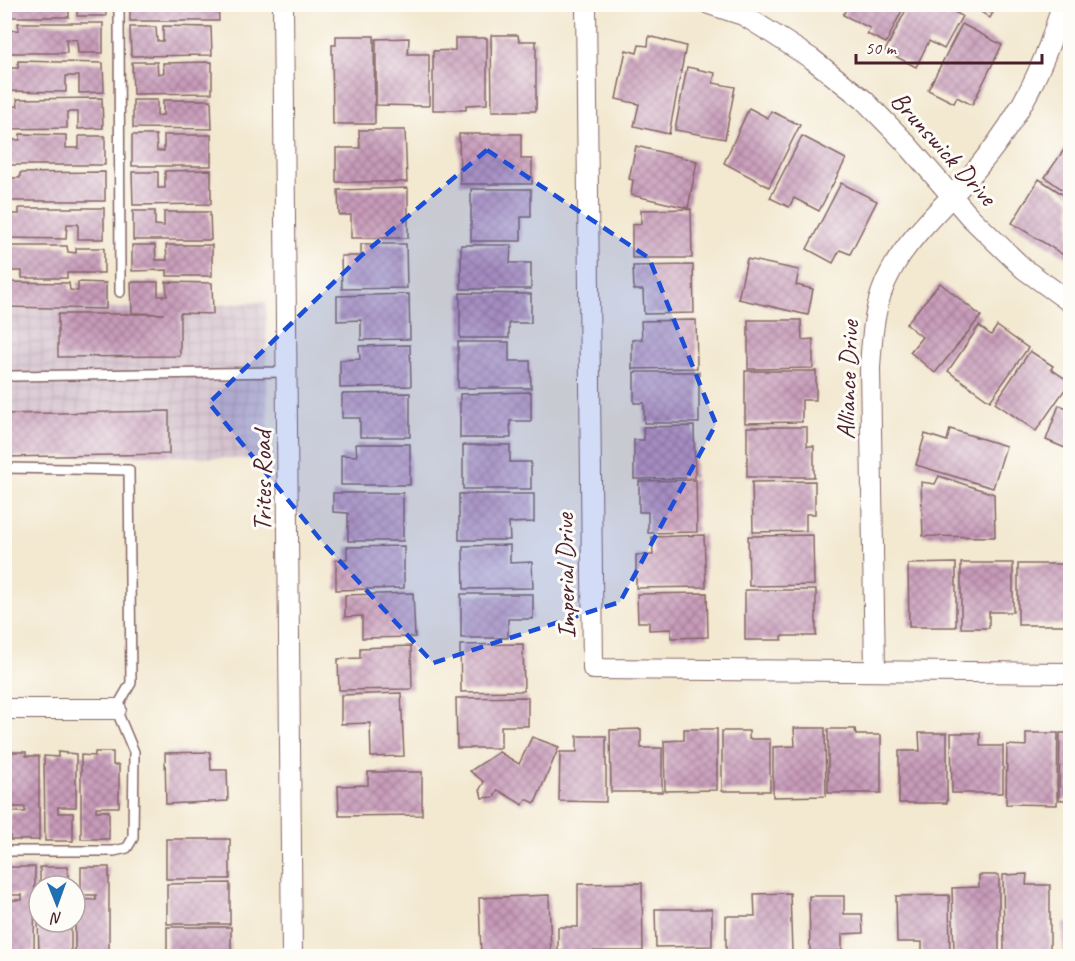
<svg xmlns="http://www.w3.org/2000/svg" width="1075" height="961" viewBox="0 0 1075 961" font-family="Caveat,sans-serif">
  <style>
    .industrial { fill: url(#industrial-grid) }
    .building { fill: url(#building-cross-hatch) }
    .lines { fill: none; stroke-linecap: round; stroke-linejoin: round }
    .service-casing { stroke: #856565; stroke-width: 12 }
    .minor-casing { stroke: #856565; stroke-width: 22 }
    .service { stroke: #fff; stroke-width: 9 }
    .minor { stroke: #fff; stroke-width: 20 }
    .marked { fill: #1d4ed8; fill-opacity: 0.2; stroke: #1d4ed8; stroke-width: 4.5; stroke-dasharray: 12 8; stroke-linejoin: round }
    .labels { text-anchor: middle; stroke-width: 6; stroke-linejoin: round; paint-order: stroke }
    .street-label { font-size: 26px; fill: #4a1f2b; stroke: #fdfcf7 }
  </style>
  <defs>
    <pattern id="industrial-grid" width="8" height="8" patternUnits="userSpaceOnUse" patternTransform="scale(1.5)"><rect width="8" height="8" fill="#d1bdca"/><path d="M0 4h8M4 0v8" fill="none" stroke="#b5a2ae"/></pattern>
    <pattern id="building-cross-hatch" width="8" height="8" patternUnits="userSpaceOnUse" patternTransform="scale(1.5)"><rect width="8" height="8" fill="#c79bba"/><path d="M0 0l8 8M0 8l8-8" fill="none" stroke="#a47e97"/></pattern>
  </defs>
  <rect width="100%" height="100%" fill="#fdfcf7"/>
  <filter id="ink" filterUnits="userSpaceOnUse"><feTurbulence type="fractalNoise" baseFrequency=".0167" numOctaves="2"/><feDisplacementMap in="SourceGraphic" scale="12" xChannelSelector="R" yChannelSelector="G"/><feConvolveMatrix kernelMatrix="1 2 1 2 8 2 1 2 1" color-interpolation-filters="sRGB"/></filter>
  <filter id="wash" filterUnits="userSpaceOnUse"><feTurbulence type="fractalNoise" baseFrequency=".008" numOctaves="4" result="noise"/><feDisplacementMap in="SourceGraphic" scale="24" xChannelSelector="R" yChannelSelector="G"/><feGaussianBlur stdDeviation="1.35" result="paint"/><feColorMatrix in="noise" values="0 0 0 0 0 0 0 0 0 0 0 0 0 0 0 0 0 1.4 0 .05"/><feComposite in="paint" operator="in"/></filter>
  <g filter="url(#wash)">
    <rect width="100%" height="100%" fill="#f3e8d0"/>
    <polygon class="industrial" points="266,301 268,460 150,455 5,457 4,308 184,308"/>
    <g id="blocks">
      <g class="building">
        <rect x="6" y="4" width="63" height="13"/>
        <polygon points="77,4 105,4 106,16 77,16"/>
        <polygon points="130,4 218,4 219,21 130,21"/>
        <polygon points="849,4 905,4 886,43 867,34 870,28 843,15"/>
        <polygon points="909,4 940,4 962,16 944,49 929,41 916,67 885,51"/>
        <polygon points="969,4 997,4 990,18"/>
        <polygon points="18,23 103,23 103,53 78,53 77,40 66,39 67,53 4,53 4,31 19,30"/>
        <polygon points="962,24 1002,45 972,105 957,97 954,103 928,90"/>
        <polygon points="163,26 211,27 212,55 131,56 130,27 156,27 157,41 163,41"/>
        <polygon points="491,35 518,35 519,41 536,41 536,111 492,111"/>
        <polygon points="336,36 374,36 375,124 333,124 332,45 336,45"/>
        <polygon points="649,36 686,46 669,134 634,126 639,104 616,99 626,50 637,53 639,45 648,46"/>
        <polygon points="409,38 408,54 429,54 429,106 376,105 376,39"/>
        <polygon points="455,38 487,38 487,104 466,105 466,110 433,110 433,51 455,50"/>
        <polygon points="18,61 103,63 104,92 79,93 79,76 66,76 66,92 5,91 4,68 18,68"/>
        <polygon points="132,62 157,62 158,74 164,73 163,63 212,62 212,93 133,94"/>
        <polygon points="687,67 715,73 713,83 735,87 725,139 675,130"/>
        <polygon points="102,98 103,128 78,129 78,112 67,112 67,128 5,129 5,106 18,106 17,99"/>
        <polygon points="133,100 157,100 157,116 163,115 163,100 211,100 212,129 133,128"/>
        <polygon points="749,108 768,118 771,111 800,125 769,187 724,163"/>
        <polygon points="359,130 405,130 407,182 336,182 336,148 360,148"/>
        <polygon points="20,134 66,135 66,148 79,148 79,136 105,136 105,165 4,165 4,140 20,140"/>
        <polygon points="459,134 521,134 521,159 532,159 532,184 460,184"/>
        <polygon points="132,135 156,135 157,151 164,151 164,135 211,135 211,166 132,166"/>
        <polygon points="802,136 846,159 819,211 794,198 789,207 770,198"/>
        <polygon points="1070,141 1070,195 1045,177"/>
        <polygon points="636,146 697,161 688,208 631,195 633,180 629,179"/>
        <polygon points="211,170 211,204 133,205 132,172 158,172 158,188 165,188 165,171"/>
        <polygon points="105,172 105,201 4,201 4,178 20,178 20,173"/>
        <polygon points="1039,179 1070,199 1070,259 1012,223"/>
        <polygon points="841,183 877,201 850,254 840,250 833,263 807,249"/>
        <polygon points="408,188 408,238 351,238 351,215 339,215 338,190"/>
        <polygon points="471,189 531,189 531,217 521,217 521,241 471,241"/>
        <polygon points="19,208 104,208 104,239 78,239 78,224 67,224 66,239 6,238 5,214 19,214"/>
        <polygon points="691,209 692,258 632,258 632,225 641,224 641,210"/>
        <polygon points="133,211 155,211 155,225 164,226 164,212 210,212 211,240 133,240"/>
        <polygon points="361,244 406,244 407,288 342,289 341,256 361,256"/>
        <polygon points="132,245 155,245 156,260 167,260 166,245 212,245 212,276 167,276 167,270 132,271"/>
        <polygon points="461,245 511,245 510,263 531,263 531,289 461,289"/>
        <polygon points="6,246 67,246 68,252 76,253 76,248 104,248 104,273 67,273 67,278 22,278 22,271 6,271"/>
        <polygon points="747,259 799,270 796,285 813,289 808,315 738,299"/>
        <polygon points="693,265 694,313 644,314 643,290 634,290 633,266"/>
        <polygon points="4,282 69,283 70,290 78,291 78,282 106,283 106,309 4,307"/>
        <polygon points="131,282 158,282 158,296 167,296 166,282 212,283 213,314 180,313 180,356 58,357 58,314 164,314 132,313"/>
        <polygon points="940,283 981,316 935,373 910,352 922,337 906,324"/>
        <polygon points="460,293 531,294 531,323 509,323 509,338 460,338"/>
        <polygon points="409,294 410,339 361,340 361,320 337,321 337,296"/>
        <polygon points="696,320 697,368 632,369 632,340 642,339 641,321"/>
        <polygon points="748,320 801,320 802,340 813,339 813,368 748,369"/>
        <polygon points="979,326 991,335 997,326 1028,348 990,401 948,371"/>
        <polygon points="458,342 509,342 509,361 530,361 531,388 458,388"/>
        <polygon points="410,345 411,386 340,388 340,360 360,359 359,346"/>
        <polygon points="1030,351 1053,366 1051,369 1070,382 1036,431 995,403"/>
        <polygon points="745,371 816,371 816,400 802,400 802,422 745,423"/>
        <polygon points="634,372 699,372 699,423 644,423 644,403 634,403"/>
        <polygon points="531,392 531,421 510,421 511,438 460,438 460,394"/>
        <polygon points="410,393 410,437 360,437 360,418 342,418 342,394"/>
        <polygon points="1059,405 1070,409 1070,450 1046,440"/>
        <polygon points="169,411 169,454 4,457 4,414"/>
        <polygon points="694,426 695,478 634,479 634,440 644,440 643,427"/>
        <polygon points="747,427 807,427 807,446 814,446 814,477 747,477"/>
        <polygon points="950,429 1006,446 993,488 916,465 925,434 947,441"/>
        <polygon points="356,444 410,444 410,485 341,485 341,455 357,456"/>
        <polygon points="463,445 510,445 510,462 531,462 531,489 463,489"/>
        <polygon points="939,476 994,494 995,537 923,536 921,482 935,484"/>
        <polygon points="696,480 697,532 648,533 648,512 639,512 639,481"/>
        <polygon points="815,481 815,514 806,514 806,531 753,532 752,482"/>
        <polygon points="333,493 403,493 403,541 348,541 348,513 333,512"/>
        <polygon points="459,494 534,494 534,522 509,523 510,540 459,540"/>
        <polygon points="704,535 706,587 636,588 636,555 653,555 652,537"/>
        <polygon points="813,535 814,585 749,586 748,536"/>
        <polygon points="510,545 510,563 532,562 533,588 464,589 463,546"/>
        <polygon points="404,546 404,588 336,590 336,560 347,559 347,547"/>
        <polygon points="956,563 956,627 909,627 908,564"/>
        <polygon points="961,563 1013,563 1013,612 989,612 989,628 961,628"/>
        <polygon points="1018,564 1067,564 1066,625 1018,625"/>
        <polygon points="745,590 816,590 816,636 782,636 782,640 745,640"/>
        <polygon points="413,593 415,637 362,638 362,616 345,617 345,595"/>
        <polygon points="707,593 708,637 671,638 671,629 649,630 649,622 638,622 637,594"/>
        <polygon points="461,594 533,594 533,619 508,619 508,638 461,638"/>
        <polygon points="523,644 524,691 461,692 460,645"/>
        <polygon points="411,646 412,689 339,690 338,659 360,658 360,648"/>
        <polygon points="401,693 404,756 371,757 370,723 341,724 341,695"/>
        <polygon points="528,697 528,726 501,726 501,748 457,748 456,698"/>
        <polygon points="794,728 825,728 826,796 773,797 773,747 795,746"/>
        <polygon points="641,729 641,748 662,748 662,792 611,792 610,730"/>
        <polygon points="684,729 717,729 717,790 665,791 664,741 684,740"/>
        <polygon points="828,729 855,729 856,735 881,735 881,793 828,793"/>
        <polygon points="722,731 749,731 749,739 770,739 770,791 722,791"/>
        <polygon points="919,733 947,733 947,803 899,803 899,751 920,751"/>
        <polygon points="951,733 980,733 980,746 1003,746 1003,793 952,793"/>
        <polygon points="1026,733 1058,733 1057,805 1006,804 1007,745 1026,746"/>
        <polygon points="1060,733 1070,733 1070,800 1059,800"/>
        <polygon points="577,736 606,736 606,802 559,801 560,752 577,752"/>
        <polygon points="532,737 559,747 535,803 526,799 523,805 498,790 494,797 482,798 480,789 484,782 470,771 499,752 519,764"/>
        <polygon points="6,752 26,752 26,756 39,756 39,840 10,840 10,812 25,812 25,807 6,807"/>
        <polygon points="58,752 76,754 76,807 58,807 58,813 73,813 73,841 45,841 44,756 58,757"/>
        <polygon points="95,752 113,752 113,765 119,765 119,807 96,807 96,811 109,811 109,839 81,839 81,755 95,756"/>
        <polygon points="210,752 211,770 227,770 228,801 166,804 165,753"/>
        <polygon points="368,772 422,772 422,815 339,816 338,786 368,785"/>
        <rect x="166" y="839" width="64" height="40"/>
        <polygon points="6,867 35,867 34,951 22,951 22,955 4,954 4,900 22,900 22,895 6,895"/>
        <rect x="40" y="867" width="28" height="19"/>
        <polygon points="81,867 109,867 109,952 96,952 96,955 75,954 75,899 96,900 96,895 81,895"/>
        <polygon points="1027,874 1026,885 1050,885 1050,952 1004,952 1003,875"/>
        <polygon points="979,875 999,875 999,953 954,953 952,888 979,887"/>
        <polygon points="230,883 230,924 167,924 167,884"/>
        <polygon points="642,883 643,951 558,951 558,927 578,927 578,884"/>
        <polygon points="790,893 792,952 726,953 726,916 755,916 754,894"/>
        <polygon points="549,895 551,953 530,954 530,956 481,956 479,898"/>
        <polygon points="949,895 950,955 922,956 922,942 897,942 896,896"/>
        <polygon points="809,896 844,896 844,914 862,914 863,933 842,934 842,951 810,952"/>
        <polygon points="655,909 712,909 712,946 656,947"/>
        <polygon points="38,922 71,922 71,956 52,956 52,952 39,952"/>
        <polygon points="1063,923 1070,923 1070,956 1064,956"/>
        <polygon points="167,927 231,927 231,955 167,956"/>
      </g>
    </g>
  </g>
  <g filter="url(#ink)">
    <use href="#blocks" fill-opacity="0" stroke="#856565" stroke-width="1.5"/>
    <g class="lines">
      <defs>
        <g id="service">
          <polyline points="119,4 120,292"/>
          <polyline points="13,376 288,372"/>
          <polyline points="4,468 129,470 131,683 116,709 134,752 133,838 127,848 114,851 4,851"/>
        </g>
        <g id="minor">
          <polyline points="283,4 292,956"/>
          <polyline points="586,4 593,669 1070,673"/>
          <polyline points="709,4 743,15 767,30 812,59 864,100 904,141 970,217 1024,269 1070,302"/>
          <path d="M 875,671 L 870,368 C 872,335 874,301 891,271 C 911,233 952,199 979,166 C 1019,119 1046,64 1062,4"/>
          <polyline points="4,709 116,709"/>
        </g>
      </defs>
      <use href="#service" class="service-casing"/>
      <use href="#minor" class="minor-casing"/>
      <use href="#service" class="service"/>
      <use href="#minor" class="minor"/>
    </g>
  </g>
  <path class="marked" d="M 487,150 L 649,258 L 716,424 L 620,602 L 433,663 L 324,544 L 209,403 L 362,255 Z"/>
  <g class="labels">
    <g class="street-label">
      <text transform="translate(944 148) rotate(48)" y="9">Brunswick Drive</text>
      <text transform="translate(847 380) rotate(-88)" y="9">Alliance Drive</text>
      <text transform="translate(262 481) rotate(-90)" y="9">Trites Road</text>
      <text transform="translate(565 576) rotate(-91)" y="9">Imperial Drive</text>
    </g>
  </g>
  <rect width="1075" height="961" fill="none" stroke="#fdfcf7" stroke-width="24"/>
  <g transform="translate(57 904) rotate(179)"><circle r="28" fill="#fdfcf7" stroke="#b5a4a5" stroke-width="1.5"/>
  <path d="M0-4.5L10 22L0 15L-10 22Z" fill="#1f6fb2"/>
  <text y="-9" font-size="16" font-weight="bold" text-anchor="middle" fill="#4a1f2b">N</text>
  </g>
  <path d="M856 54v9h186v-9" fill="none" stroke="#4a1f2b" stroke-width="3"/>
  <text x="865" y="54" font-size="18" fill="#4a1f2b" stroke="#fdfcf7" stroke-width="4.5" paint-order="stroke">50 m</text>
</svg>
